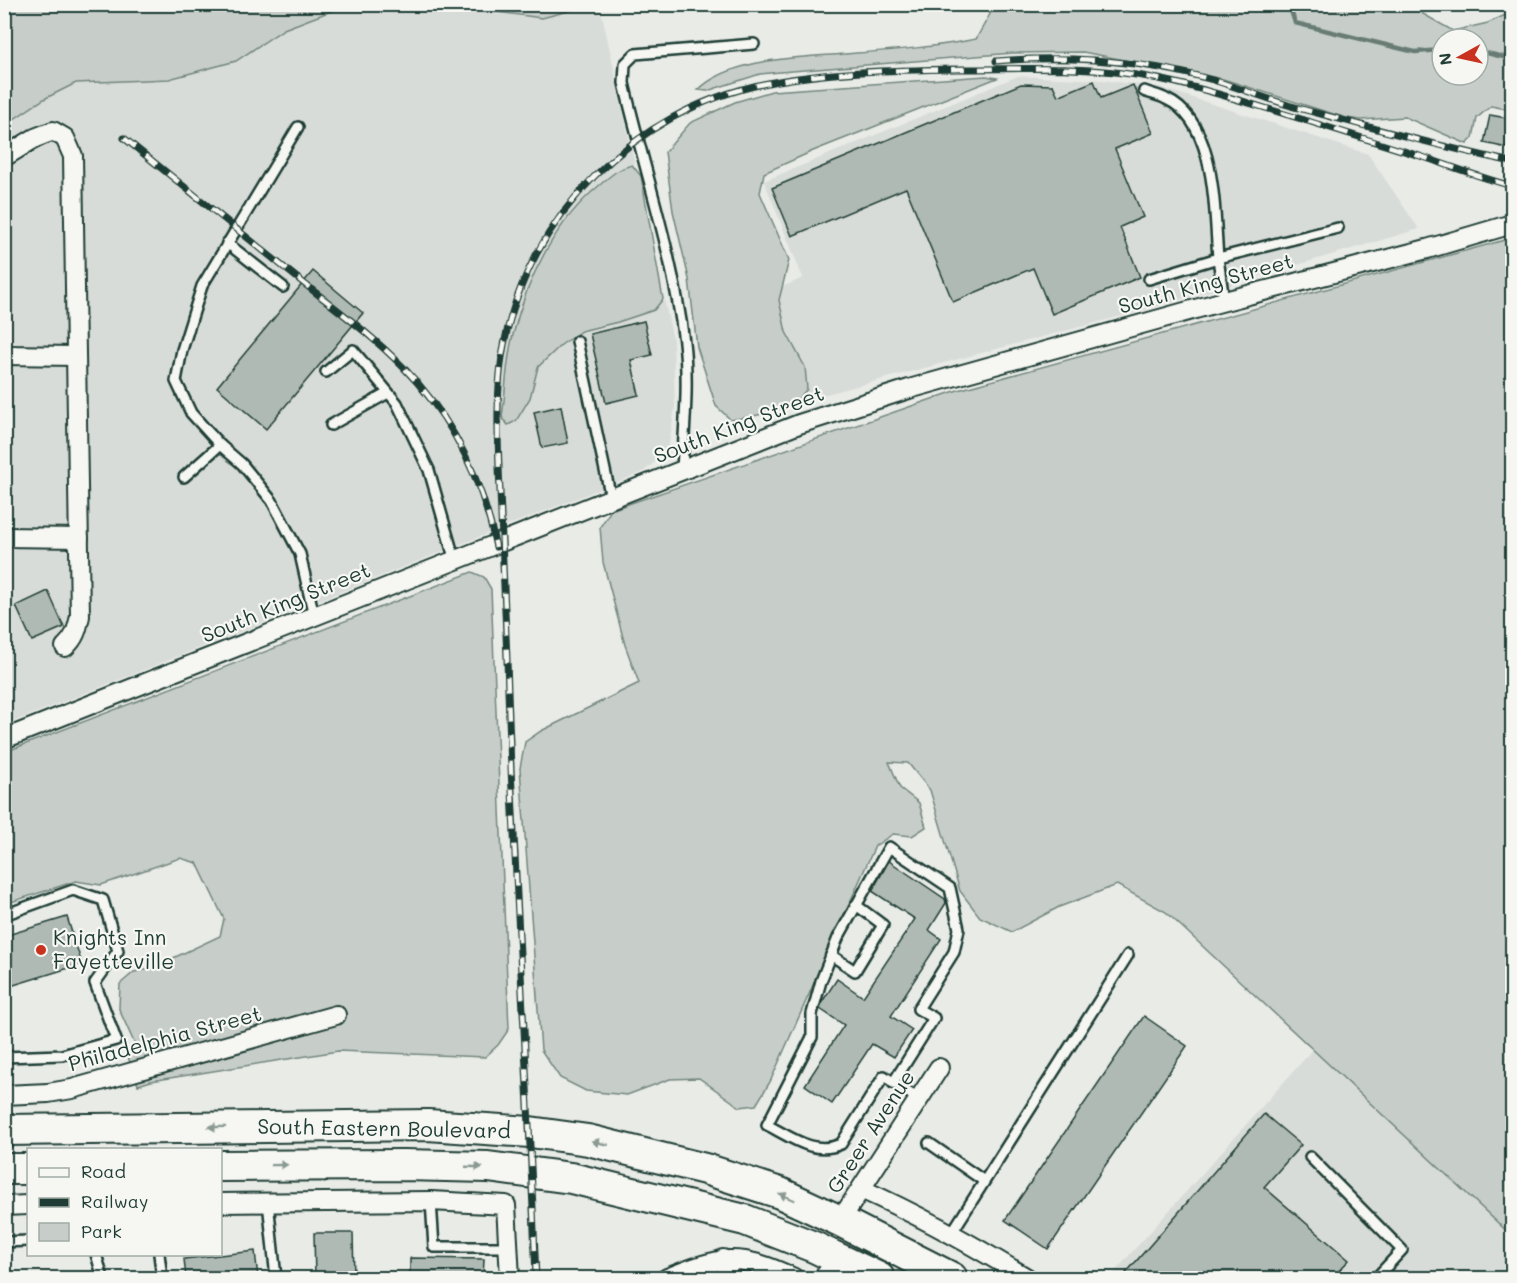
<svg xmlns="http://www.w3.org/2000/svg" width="1517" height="1283" viewBox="0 0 1517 1283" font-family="Mali,sans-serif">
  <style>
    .built { fill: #d8dcd8 }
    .green { fill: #c7cec9; stroke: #73867e; stroke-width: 1.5; fill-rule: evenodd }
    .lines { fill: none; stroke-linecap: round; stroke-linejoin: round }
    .stream { stroke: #687c75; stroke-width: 4.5 }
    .building { fill: #b0bab5; stroke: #1f3d34; stroke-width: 1.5 }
    .service-casing { stroke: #1f3d34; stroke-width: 14 }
    .minor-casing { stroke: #1f3d34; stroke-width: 22 }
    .trunk-casing { stroke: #1f3d34; stroke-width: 34 }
    .service { stroke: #f6f6f2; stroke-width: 9 }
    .minor { stroke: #f6f6f2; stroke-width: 18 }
    .trunk { stroke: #f6f6f2; stroke-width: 30 }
    .rail-casing { stroke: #1f3d34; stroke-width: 7 }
    .rail { stroke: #f6f6f2; stroke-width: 4.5; stroke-dasharray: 14; stroke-linecap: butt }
    .oneway { fill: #8a9a93 }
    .poi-dot { fill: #c8321e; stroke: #f6f6f2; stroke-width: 2 }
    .labels { text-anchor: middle; stroke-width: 4.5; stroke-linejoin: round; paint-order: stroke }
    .street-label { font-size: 21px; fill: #1f3d34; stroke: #f6f6f2 }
    .poi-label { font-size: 21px; fill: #1f3d34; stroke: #f6f6f2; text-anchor: start }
  </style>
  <rect width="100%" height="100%" fill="#e9ebe7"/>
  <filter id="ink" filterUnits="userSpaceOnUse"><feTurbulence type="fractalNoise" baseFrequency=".0167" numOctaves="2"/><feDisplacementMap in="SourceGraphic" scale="12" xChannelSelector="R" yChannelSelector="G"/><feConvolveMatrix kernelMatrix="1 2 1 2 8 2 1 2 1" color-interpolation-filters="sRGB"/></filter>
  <g filter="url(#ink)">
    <g class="built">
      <polygon points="5,5 600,5 673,340 675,407 668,451 643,472 5,725"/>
      <polygon points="1018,76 1101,80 1159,87 1368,154 1419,229 1152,308 804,400 761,296 803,278 764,181"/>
      <polygon points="1316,1046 1512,1219 1512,1278 1109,1278"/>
    </g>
    <g class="green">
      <polygon points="5,4 404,4 404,5 339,8 284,29 236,61 169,79 76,83 44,99 5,125"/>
      <polygon points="445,5 581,5 579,8 542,18"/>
      <path d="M 987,5 L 1420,5 L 1423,14 L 1453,31 L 1488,23 L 1512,12 L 1512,110 L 1491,106 L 1477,118 L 1473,138 L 1467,144 L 1405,117 L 1361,120 L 1346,118 L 1223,79 L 1083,52 L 1013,53 L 780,72 L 760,74 L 707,91 L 698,90 C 734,55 809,58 857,53 C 897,50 936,47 976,39 L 990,14 ZM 1442,39 L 1478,39 L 1478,75 L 1442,75 Z"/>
      <polygon points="986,76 997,78 813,151 764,173 760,193 789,260 779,300 786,332 805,367 807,389 793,405 758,415 731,420 716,406 697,347 689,279 673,211 665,152 690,123 735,102 772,91"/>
      <path d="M 632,165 L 641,176 L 663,299 L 654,310 L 618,322 L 581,331 L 561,345 L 538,367 L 530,398 L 516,421 L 508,425 L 502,417 C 506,391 506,361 513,335 C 527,279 555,221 601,184 C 611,175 619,168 632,165 Z"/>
      <polygon points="1512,238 1512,1236 1166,912 1117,885 1059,907 1012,932 980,917 960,891 930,790 908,763 889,762 900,788 919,803 926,827 912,836 893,834 875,846 770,1082 756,1105 740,1107 699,1078 670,1079 627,1095 586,1091 560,1078 541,1050 520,768 525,742 541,731 639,683 625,645 603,562 600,527 611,510 958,390"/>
      <polygon points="472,572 484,577 491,589 509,1029 498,1045 485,1057 338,1051 151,1081 138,1085 128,1057 137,1049 119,1009 120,984 134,972 150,969 220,936 224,919 197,863 180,858 101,885 76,881 5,904 5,752"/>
    </g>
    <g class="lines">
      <g class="stream">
        <polyline points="1289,4 1295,23 1415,52 1442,50"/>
        <polyline points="1478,51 1512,59"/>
      </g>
    </g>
    <g class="building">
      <polygon points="1094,81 1101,98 1133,85 1153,133 1115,149 1143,217 1120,227 1140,277 1052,314 1033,268 953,302 906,188 792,236 772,188 1021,84 1053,85 1058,96"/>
      <polygon points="1490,115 1512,119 1512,149 1484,143"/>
      <polygon points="313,271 363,313 266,429 217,387"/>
      <polygon points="644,321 652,355 631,360 639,395 606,403 590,334"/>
      <polygon points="561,406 568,443 542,448 534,412"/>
      <polygon points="48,591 64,627 32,641 16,606"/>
      <polygon points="889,861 945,899 946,903 929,930 941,939 891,1016 912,1030 894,1057 872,1044 832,1104 805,1085 844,1025 820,1009 822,1002 837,979 863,997 915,919 872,891"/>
      <polygon points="67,917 82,964 4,988 4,936"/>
      <polygon points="1144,1016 1187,1046 1048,1249 1005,1220"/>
      <polygon points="1264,1114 1301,1145 1264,1187 1349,1260 1332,1278 1132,1278 1126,1273"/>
      <polygon points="314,1233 353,1233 354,1278 315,1278"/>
      <polygon points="255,1251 258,1278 186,1278 184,1259"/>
      <polygon points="410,1258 484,1259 483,1278 410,1278"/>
    </g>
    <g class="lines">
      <defs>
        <g id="service">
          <path d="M 1144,91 C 1151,94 1159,95 1166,99 C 1217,122 1214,211 1218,258 L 1338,228"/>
          <polyline points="298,127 202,286 182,350 176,381 191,413 220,445 242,464 272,501 300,554 314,616"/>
          <polyline points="227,243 283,287"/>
          <polyline points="1149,279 1218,258 1224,301"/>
          <polyline points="577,341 611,498"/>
          <polyline points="326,372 353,350 397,403 429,470 455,561"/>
          <polyline points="331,425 388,393"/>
          <path d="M 682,471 C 684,428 689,385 684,342 C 673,254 644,169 624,83 L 625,64 L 635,54 L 754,44"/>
          <polyline points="184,477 220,445"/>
          <polyline points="4,915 73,890 103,900 118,951 95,983 116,1040 62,1055 4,1057"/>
          <polyline points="831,955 855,971 883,925 856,905"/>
          <path d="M 893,1083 L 934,1018 L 918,1009 L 954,952 L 959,929 L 950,888 L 889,847 L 838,938 L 821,981 L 812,1014 L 812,1037 L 767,1125 C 791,1137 814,1156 841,1144 L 884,1076 L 918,1099"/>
          <polyline points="929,1143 984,1181"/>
          <polyline points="1310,1157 1402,1250 1376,1278"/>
          <polyline points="431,1201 434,1247 508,1247"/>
          <polyline points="268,1202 276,1278"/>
          <polyline points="951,1234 1128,955"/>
          <polyline points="4,1242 28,1241"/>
          <polyline points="96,1254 103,1278"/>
          <polyline points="159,1254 162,1278"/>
        </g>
        <g id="minor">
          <path d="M 4,157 L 35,138 L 53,131 L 65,138 L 73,156 L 80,616 C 77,630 75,638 65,647"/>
          <polyline points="4,355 76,356"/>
          <polyline points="4,537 79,538"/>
          <polyline points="4,739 799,424 909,389 1217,303 1427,249 1512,224"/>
          <polyline points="4,1095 48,1093 72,1089 336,1015"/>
          <path d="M 861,1189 C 919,1215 973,1245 1027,1278"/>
          <polyline points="220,1203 431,1201 506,1205 510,1278"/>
          <polyline points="4,1206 28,1205"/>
          <polyline points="840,1221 939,1068"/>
          <polyline points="723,1259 731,1278"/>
          <path d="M 667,1278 C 722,1256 738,1252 794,1278"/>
          <polyline points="823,1278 839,1258"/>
        </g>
        <g id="trunk">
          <polyline points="4,1130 428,1125 530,1132 588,1140 705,1169 780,1193 840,1221 952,1278"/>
          <polyline points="220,1166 404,1165 488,1167 571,1178 745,1220 814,1247 879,1278"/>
          <polyline points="4,1169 28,1169"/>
        </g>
      </defs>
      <use href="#service" class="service-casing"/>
      <use href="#minor" class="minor-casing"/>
      <use href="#trunk" class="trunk-casing"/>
      <use href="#service" class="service"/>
      <use href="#minor" class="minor"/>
      <use href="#trunk" class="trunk"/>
      <defs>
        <g id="rail">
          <path d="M 996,61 C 1070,55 1141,60 1213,80 C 1239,88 1265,98 1291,106 C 1365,126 1438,146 1512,162"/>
          <path d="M 124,138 C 180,183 235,228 291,273 C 329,304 369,332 403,367 C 452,417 482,479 496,547"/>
          <path d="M 536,1278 C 528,1072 513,866 507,659 C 505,603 502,547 500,491 C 498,443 495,392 504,345 C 529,215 635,111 763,84 C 826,71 897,70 962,69 C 1018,69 1074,66 1130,74 C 1172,80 1212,92 1252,104 C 1309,121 1366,139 1423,157 C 1453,167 1482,178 1512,186"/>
        </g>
      </defs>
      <use href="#rail" class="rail-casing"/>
      <use href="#rail" class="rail"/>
    </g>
    <defs><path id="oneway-solid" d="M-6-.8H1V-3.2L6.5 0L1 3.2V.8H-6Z" transform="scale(1.5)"/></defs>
    <g class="oneway">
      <use href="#oneway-solid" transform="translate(217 1127) rotate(179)"/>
      <use href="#oneway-solid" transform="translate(600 1143) rotate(-167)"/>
      <use href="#oneway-solid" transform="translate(279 1165) rotate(-1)"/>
      <use href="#oneway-solid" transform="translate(474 1167) rotate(2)"/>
      <use href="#oneway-solid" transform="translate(787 1197) rotate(-156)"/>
    </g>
  </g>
  <circle class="poi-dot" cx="41" cy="950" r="6"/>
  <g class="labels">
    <g class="street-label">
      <text transform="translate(1206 284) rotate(-15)" y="7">South King Street</text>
      <text transform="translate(739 425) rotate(-21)" y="7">South King Street</text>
      <text transform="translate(286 603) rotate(-22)" y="7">South King Street</text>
      <text transform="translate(165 1039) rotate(-15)" y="7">Philadelphia Street</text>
      <text transform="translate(384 1129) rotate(1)" y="7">South Eastern Boulevard</text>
      <text transform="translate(871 1132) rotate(-57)" y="7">Greer Avenue</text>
    </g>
    <g class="poi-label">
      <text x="53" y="945">Knights Inn<tspan x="53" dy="24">Fayetteville</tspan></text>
    </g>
  </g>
  <rect width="1517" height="1283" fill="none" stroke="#f6f6f2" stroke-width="24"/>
  <rect x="12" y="12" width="1493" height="1259" fill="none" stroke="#1f3d34" stroke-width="2" filter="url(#ink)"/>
  <rect x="27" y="1148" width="195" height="108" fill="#f6f6f2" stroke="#a0aca6" stroke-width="1.5"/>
  <rect x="39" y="1168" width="30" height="9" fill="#f6f6f2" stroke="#a0aca6" stroke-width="1.5"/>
  <text x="81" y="1178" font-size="18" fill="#1f3d34">Road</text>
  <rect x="39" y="1198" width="30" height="9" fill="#1f3d34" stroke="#a0aca6" stroke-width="1.5"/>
  <text x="81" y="1208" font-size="18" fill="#1f3d34">Railway</text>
  <rect x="39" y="1223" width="30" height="18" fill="#c7cec9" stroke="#a0aca6" stroke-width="1.5"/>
  <text x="81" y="1238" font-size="18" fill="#1f3d34">Park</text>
  <g transform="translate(1460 57) rotate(262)"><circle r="28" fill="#f6f6f2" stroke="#a0aca6" stroke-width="1.5"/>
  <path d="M0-4.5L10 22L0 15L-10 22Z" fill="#c8321e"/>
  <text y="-9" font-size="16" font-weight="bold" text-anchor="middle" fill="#1f3d34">N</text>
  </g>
</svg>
